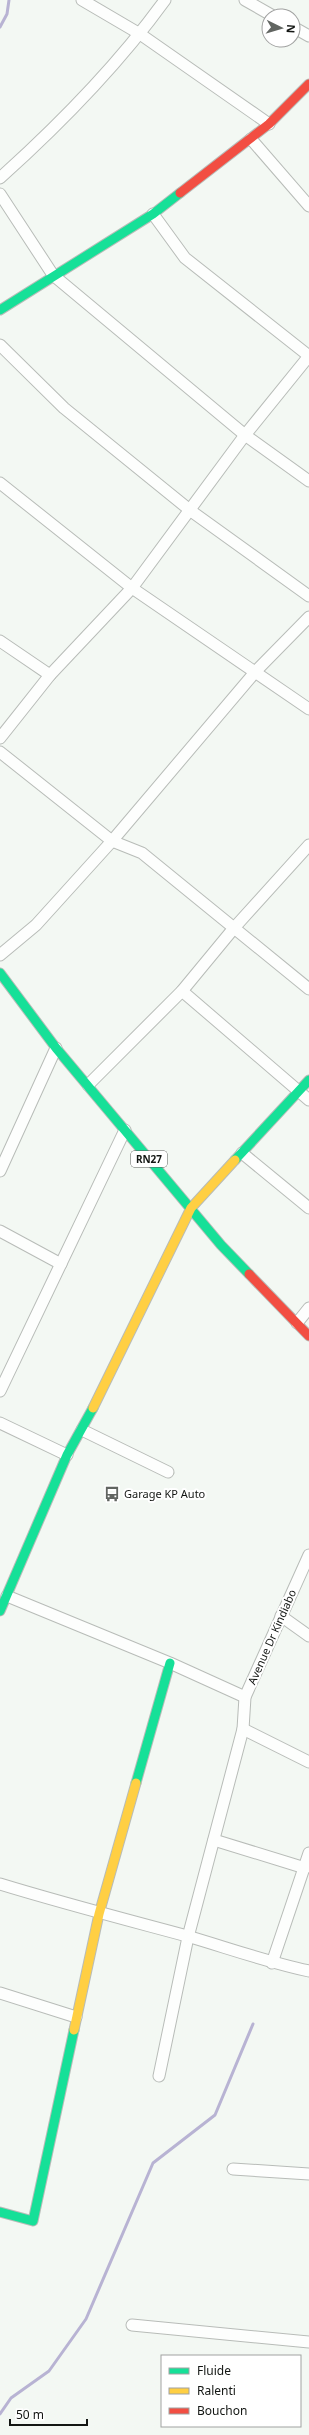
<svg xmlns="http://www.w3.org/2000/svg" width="309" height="2435" viewBox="0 0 309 2435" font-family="'Noto Sans',sans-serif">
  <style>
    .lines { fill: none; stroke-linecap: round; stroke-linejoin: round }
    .stream { stroke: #b8b3d3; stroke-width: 3 }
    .street-casing { stroke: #b8bcb8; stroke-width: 13 }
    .fast-casing { stroke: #b8bcb8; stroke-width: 11 }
    .slow-casing { stroke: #b8bcb8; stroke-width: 11 }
    .jam-casing { stroke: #b8bcb8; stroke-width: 11 }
    .street { stroke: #fdfefd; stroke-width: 11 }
    .fast { stroke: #16e098; stroke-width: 9 }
    .slow { stroke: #ffcf43; stroke-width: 9 }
    .jam { stroke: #f24e42; stroke-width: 9 }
    .labels { text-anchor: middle; stroke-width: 4; stroke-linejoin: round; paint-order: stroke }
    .shield { fill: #fff; stroke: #5a5c5a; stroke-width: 1 }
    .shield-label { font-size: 10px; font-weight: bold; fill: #131613 }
    .poi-label { font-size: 11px; fill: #131613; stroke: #fff; text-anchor: start }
    .street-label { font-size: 11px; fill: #131613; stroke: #fff }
  </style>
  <rect width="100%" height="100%" fill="#f3f8f3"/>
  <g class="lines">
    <g class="stream">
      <polyline points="0,27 7,14 9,0"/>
      <polyline points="0,2414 11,2398 49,2371 86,2319 153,2163 215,2115 253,2024"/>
    </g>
    <defs>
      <g id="street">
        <polyline points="82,0 140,34 269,124"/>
        <polyline points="245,0 273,16"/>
        <polyline points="293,27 309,36"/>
        <polyline points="251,139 309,206"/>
        <path d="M 0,178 C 60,124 118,65 165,0"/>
        <polyline points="0,194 53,275 245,435 309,481"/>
        <polyline points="153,214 185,258 309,356"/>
        <polyline points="0,345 64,408 191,511 309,596"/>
        <polyline points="0,483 132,588 309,709"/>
        <polyline points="0,641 50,675"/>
        <polyline points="0,738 50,675 132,588 245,435 309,356"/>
        <polyline points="0,752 112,841 142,853 309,989"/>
        <polyline points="0,955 36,925 112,841 256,671 309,617"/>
        <polyline points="182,991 309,1100"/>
        <polyline points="88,1085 182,991 234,928 309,845"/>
        <polyline points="242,1153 309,1208"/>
        <polyline points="0,1171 56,1048"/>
        <polyline points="0,1231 61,1264"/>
        <polyline points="297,1323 309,1308"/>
        <polyline points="0,1391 125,1130"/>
        <polyline points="0,1423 67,1455"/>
        <polyline points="82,1430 168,1472"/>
        <polyline points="7,1596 170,1663 245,1697"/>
        <polyline points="281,1616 309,1636"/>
        <polyline points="243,1729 309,1762"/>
        <polyline points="214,1840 305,1868"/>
        <path d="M 0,1884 C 62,1903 124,1919 187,1936 C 228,1948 267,1962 309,1971"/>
        <polyline points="272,1963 309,1853"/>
        <polyline points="0,1993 76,2017"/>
        <polyline points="159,2076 188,1937 243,1729 245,1697 309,1555"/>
        <polyline points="233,2169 309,2174"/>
        <polyline points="132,2325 309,2342"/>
      </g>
      <g id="fast">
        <polyline points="0,310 153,214 180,193"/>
        <polyline points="0,973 56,1048 221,1245 249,1274"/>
        <polyline points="235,1160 309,1080"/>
        <polyline points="0,1611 67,1455 93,1408"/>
        <polyline points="136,1783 170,1663"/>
        <polyline points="0,2212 33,2221 74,2030"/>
      </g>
      <g id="slow">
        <polyline points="93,1408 191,1208 235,1160"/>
        <polyline points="74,2030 99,1914 136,1783"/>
      </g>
      <g id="jam">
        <polyline points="180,193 269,124 309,84"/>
        <polyline points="249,1274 309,1336"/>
      </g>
    </defs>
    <use href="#street" class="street-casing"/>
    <use href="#fast" class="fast-casing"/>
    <use href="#slow" class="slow-casing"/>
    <use href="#jam" class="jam-casing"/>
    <use href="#street" class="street"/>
    <use href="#fast" class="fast"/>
    <use href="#slow" class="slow"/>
    <use href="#jam" class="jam"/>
  </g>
  <defs>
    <symbol id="bus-bare" viewBox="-9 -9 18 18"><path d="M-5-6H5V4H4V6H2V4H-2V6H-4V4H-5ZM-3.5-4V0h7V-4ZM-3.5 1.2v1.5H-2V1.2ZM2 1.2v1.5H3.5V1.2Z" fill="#616561" stroke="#fff" stroke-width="2.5" paint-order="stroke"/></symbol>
  </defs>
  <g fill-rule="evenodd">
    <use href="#bus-bare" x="101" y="1483" width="22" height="22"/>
  </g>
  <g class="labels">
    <rect class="shield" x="131" y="1151" width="36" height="16" rx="3"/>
    <g class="shield-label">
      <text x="149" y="1163">RN27</text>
    </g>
    <g class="poi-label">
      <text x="124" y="1498">Garage KP Auto</text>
    </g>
    <g class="street-label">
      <text transform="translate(272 1637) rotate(-66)" y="4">Avenue Dr Kindiabo</text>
    </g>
  </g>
  <rect x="161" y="2355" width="140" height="72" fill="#ffffff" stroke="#a1a2a1"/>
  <rect x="169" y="2368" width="20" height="6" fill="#16e098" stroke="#a1a2a1"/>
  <text x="197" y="2375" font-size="12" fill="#131613">Fluide</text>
  <rect x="169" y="2388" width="20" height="6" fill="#ffcf43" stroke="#a1a2a1"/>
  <text x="197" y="2395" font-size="12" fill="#131613">Ralenti</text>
  <rect x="169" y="2408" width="20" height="6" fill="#f24e42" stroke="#a1a2a1"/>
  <text x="197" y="2415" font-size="12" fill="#131613">Bouchon</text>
  <g transform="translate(281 28) rotate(95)"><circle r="19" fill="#ffffff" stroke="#a1a2a1"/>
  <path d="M0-3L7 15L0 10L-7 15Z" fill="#616561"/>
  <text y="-6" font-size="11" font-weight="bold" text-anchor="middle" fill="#131613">N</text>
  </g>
  <path d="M10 2419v6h77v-6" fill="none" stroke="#131613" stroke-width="2"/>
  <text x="16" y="2419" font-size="12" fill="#131613" stroke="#ffffff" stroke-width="3" paint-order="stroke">50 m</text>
</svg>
